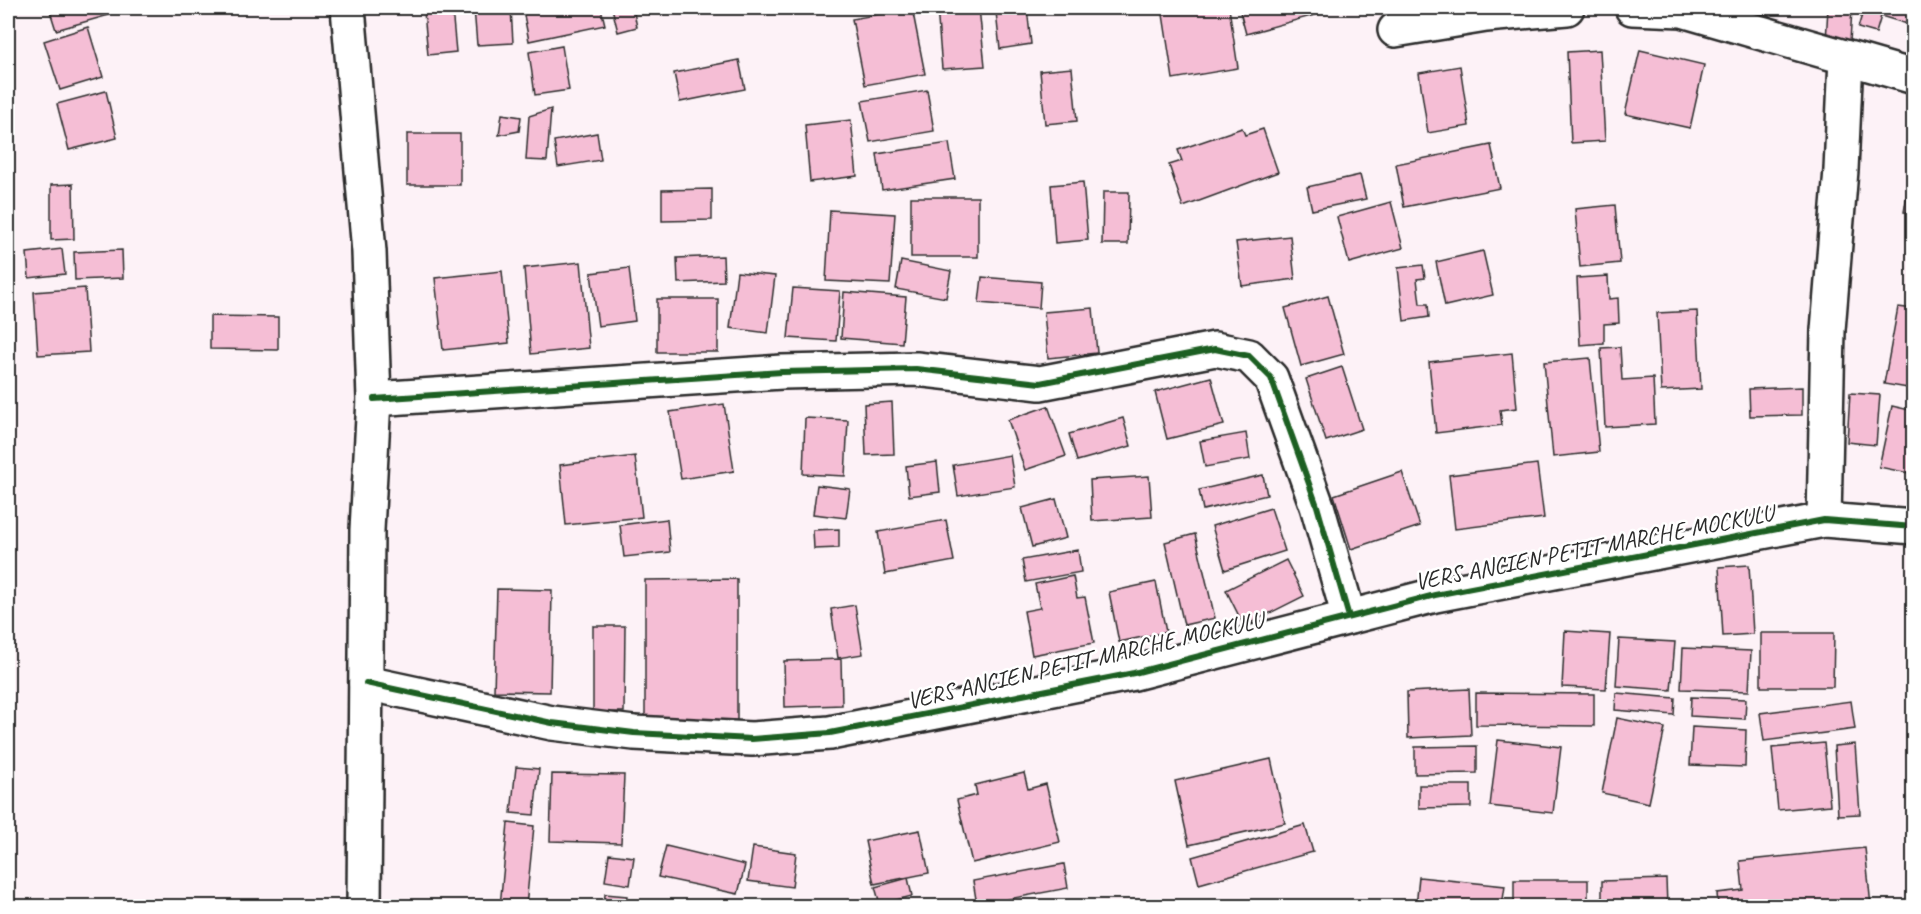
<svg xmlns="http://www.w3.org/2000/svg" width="1921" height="914" viewBox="0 0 1921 914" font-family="Caveat,sans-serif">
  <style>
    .building { fill: #f5bed5; stroke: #2b2b2b; stroke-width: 1.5 }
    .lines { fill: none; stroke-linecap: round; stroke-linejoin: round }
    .minor-casing { stroke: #2b2b2b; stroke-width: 38 }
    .minor { stroke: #fff; stroke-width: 33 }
    .cycleway-casing { stroke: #fff; stroke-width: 10 }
    .cycleway { stroke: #1b5e20; stroke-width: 6 }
    .labels { text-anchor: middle; stroke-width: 5; stroke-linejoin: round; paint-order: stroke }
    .street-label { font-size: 24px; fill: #2b2b2b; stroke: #fff }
  </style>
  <rect width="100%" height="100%" fill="#fdf2f7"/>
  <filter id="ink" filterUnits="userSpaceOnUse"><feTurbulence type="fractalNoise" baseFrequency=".0167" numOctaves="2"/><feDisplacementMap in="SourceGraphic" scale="12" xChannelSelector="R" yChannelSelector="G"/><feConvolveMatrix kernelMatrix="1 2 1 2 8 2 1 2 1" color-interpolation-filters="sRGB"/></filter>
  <g filter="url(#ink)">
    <g class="building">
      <polygon points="49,8 107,8 109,15 56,30"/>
      <polygon points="474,8 511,8 513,43 477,45"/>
      <polygon points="533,8 601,8 605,25 529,41 523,10"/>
      <polygon points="612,8 633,8 637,27 618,32"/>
      <polygon points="912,8 925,74 865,85 852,19"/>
      <polygon points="937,8 979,8 985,66 942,69"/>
      <polygon points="1027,8 1031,44 1000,49 996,12"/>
      <polygon points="1162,8 1229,8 1238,68 1173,79"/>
      <polygon points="1239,8 1321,8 1322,13 1246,34"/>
      <polygon points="1828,8 1852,8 1850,42 1826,41"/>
      <polygon points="1864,8 1914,8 1914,26 1881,16 1876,33 1858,28"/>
      <polygon points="452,9 456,52 428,55 424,12"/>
      <polygon points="88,27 103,77 60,90 44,41"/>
      <polygon points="562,46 569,90 535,95 529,52"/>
      <polygon points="1600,50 1605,141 1571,143 1567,52"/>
      <polygon points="1640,50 1704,65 1690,128 1625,114"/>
      <polygon points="739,60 745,89 680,102 674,73"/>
      <polygon points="1460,66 1469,126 1428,133 1419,73"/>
      <polygon points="1072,68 1077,121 1045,124 1040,71"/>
      <polygon points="927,90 934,131 870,142 862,101"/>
      <polygon points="106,91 117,138 69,150 57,104"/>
      <polygon points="551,109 547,161 526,160 529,116"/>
      <polygon points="502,114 521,117 519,131 499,135"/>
      <polygon points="851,120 857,176 810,182 805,125"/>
      <polygon points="1242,128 1245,135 1263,129 1278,172 1183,207 1169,165 1182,161 1178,150"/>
      <polygon points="597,133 601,160 558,167 554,141"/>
      <rect x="407" y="134" width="53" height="51"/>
      <polygon points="949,143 955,179 882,190 877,154"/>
      <polygon points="1491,145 1500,188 1404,207 1396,164"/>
      <polygon points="1360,175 1366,199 1312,210 1307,187"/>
      <polygon points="1910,178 1914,178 1914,213 1904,212"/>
      <polygon points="1083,182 1088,240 1055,243 1051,185"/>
      <polygon points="73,184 74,239 51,240 51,185"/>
      <polygon points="712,189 712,220 662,221 662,190"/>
      <polygon points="1103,192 1129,192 1128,244 1102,244"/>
      <rect x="911" y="197" width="67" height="60"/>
      <polygon points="1391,202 1403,248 1349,263 1337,217"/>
      <polygon points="1615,205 1620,263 1580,267 1575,209"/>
      <polygon points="830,210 895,214 890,284 826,281"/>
      <polygon points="1290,236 1295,279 1242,286 1236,242"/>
      <polygon points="62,249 65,274 29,278 27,253"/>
      <polygon points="122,250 123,278 75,280 74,252"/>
      <polygon points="1483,251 1493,295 1445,306 1436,262"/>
      <polygon points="723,256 724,281 678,283 677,258"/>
      <polygon points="901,261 951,271 946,298 896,289"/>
      <polygon points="581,262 589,348 531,354 524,268"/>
      <polygon points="1423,265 1425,278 1417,279 1420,304 1428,304 1429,317 1404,321 1398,268"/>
      <polygon points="629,268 635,321 598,326 591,273"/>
      <polygon points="502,271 509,343 443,350 435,278"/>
      <polygon points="737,272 775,276 768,333 730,328"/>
      <polygon points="1608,276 1609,299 1618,298 1619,323 1604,324 1604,343 1580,345 1577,278"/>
      <polygon points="982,277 1041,282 1039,308 979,303"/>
      <polygon points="85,288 89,352 38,355 34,292"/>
      <polygon points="793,288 840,291 836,341 788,338"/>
      <polygon points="844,292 906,297 902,343 841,338"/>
      <polygon points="1328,296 1344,354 1301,366 1285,308"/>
      <rect x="657" y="299" width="61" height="53"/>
      <polygon points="1898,307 1914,309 1914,389 1884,384"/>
      <polygon points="1093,308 1097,353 1048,358 1044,312"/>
      <polygon points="1697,311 1701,389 1661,391 1657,313"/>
      <polygon points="210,316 278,317 278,350 210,349"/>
      <polygon points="1620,347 1622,380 1653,378 1655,424 1605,427 1601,348"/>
      <polygon points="1512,353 1517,408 1500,410 1502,425 1436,433 1429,362"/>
      <polygon points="1590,358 1599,452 1553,457 1544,362"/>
      <polygon points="1342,367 1362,429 1326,441 1306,379"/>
      <polygon points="1211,377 1224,425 1167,439 1155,392"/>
      <polygon points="1802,387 1802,415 1750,416 1749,389"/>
      <polygon points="1850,393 1880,395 1876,445 1847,442"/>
      <polygon points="892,402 894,454 866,455 864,404"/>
      <polygon points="724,404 734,471 681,479 670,412"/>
      <polygon points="1048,406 1066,456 1025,470 1008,420"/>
      <polygon points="1892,406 1914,411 1914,474 1879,467"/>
      <polygon points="805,418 848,420 845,476 803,474"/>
      <polygon points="1123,418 1131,446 1077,461 1069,434"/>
      <polygon points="1246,433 1250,459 1205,467 1200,441"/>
      <polygon points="1010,455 1015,487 958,496 953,465"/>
      <polygon points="635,456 642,517 566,525 560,465"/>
      <polygon points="937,462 940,492 909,496 906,466"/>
      <polygon points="1537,464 1544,518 1455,529 1449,475"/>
      <polygon points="1402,472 1420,526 1351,549 1334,495"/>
      <polygon points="1263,475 1267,495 1203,510 1199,490"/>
      <polygon points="1149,476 1152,517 1092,521 1090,480"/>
      <polygon points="817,485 850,489 846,518 813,514"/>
      <polygon points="1056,499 1066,538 1032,547 1022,508"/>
      <polygon points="1271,508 1285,551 1225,570 1212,526"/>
      <polygon points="667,519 670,552 624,557 620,525"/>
      <polygon points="946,520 954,561 885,574 878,532"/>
      <polygon points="839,529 839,548 814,549 813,530"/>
      <polygon points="1195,534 1215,618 1184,625 1165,542"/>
      <polygon points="1078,550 1081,572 1026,582 1022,560"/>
      <polygon points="1286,560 1304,596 1244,626 1226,590"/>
      <polygon points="1749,565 1753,634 1723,636 1719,567"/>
      <polygon points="1073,576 1077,598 1085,597 1094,643 1032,655 1024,611 1040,608 1035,584"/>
      <polygon points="737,579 737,723 645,723 645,580"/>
      <polygon points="1156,582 1166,632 1119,642 1109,592"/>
      <polygon points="497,589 552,590 550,692 494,691"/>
      <polygon points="855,605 863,654 838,658 831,609"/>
      <polygon points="593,626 625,626 624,712 593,712"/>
      <polygon points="1565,631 1610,634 1606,689 1562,687"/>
      <polygon points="1761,633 1834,633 1833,687 1761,687"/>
      <polygon points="1619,639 1675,642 1671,690 1616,686"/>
      <polygon points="1683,648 1751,651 1749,691 1681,689"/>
      <polygon points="841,659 842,705 785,707 784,661"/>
      <polygon points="1469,689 1471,735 1408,738 1407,692"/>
      <polygon points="1476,693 1594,694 1594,726 1476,725"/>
      <polygon points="1616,693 1675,698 1674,715 1615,710"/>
      <polygon points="1691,697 1746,699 1745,719 1690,716"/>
      <polygon points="1851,701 1855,729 1764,741 1760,713"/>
      <polygon points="1617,718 1665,728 1649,803 1602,793"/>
      <polygon points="1692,727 1746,730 1745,767 1690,765"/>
      <polygon points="1498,740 1561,747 1553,813 1490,806"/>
      <polygon points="1824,743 1830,805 1778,810 1772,748"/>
      <polygon points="1855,744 1860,814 1838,815 1834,746"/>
      <polygon points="1477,746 1477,773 1415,774 1415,747"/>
      <polygon points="1271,759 1285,823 1189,845 1175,781"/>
      <polygon points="516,767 539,769 534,815 511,813"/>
      <polygon points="1024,773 1028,789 1046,784 1060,842 972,863 957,800 977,795 975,785"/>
      <polygon points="552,774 624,775 621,843 550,841"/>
      <polygon points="1419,785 1471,785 1471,807 1419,808"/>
      <polygon points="508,823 534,826 526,906 500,906"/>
      <polygon points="1305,825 1313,852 1199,884 1192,857"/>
      <polygon points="920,830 929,873 874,884 865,841"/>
      <polygon points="666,846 745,865 738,894 658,877"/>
      <polygon points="753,847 796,853 792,887 748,881"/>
      <polygon points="1865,848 1871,906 1718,906 1717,893 1743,890 1740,861"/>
      <polygon points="609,854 634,857 630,885 605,881"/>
      <polygon points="1064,864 1068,888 977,905 973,881"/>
      <polygon points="1419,877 1505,886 1502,906 1416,906"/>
      <polygon points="908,878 912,896 880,904 875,887"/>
      <polygon points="1666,879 1667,906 1602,906 1602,881"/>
      <rect x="1514" y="880" width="74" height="26"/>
      <polygon points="605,894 627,896 626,906 604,906"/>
      <polygon points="650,902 698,905 698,906 650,906"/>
    </g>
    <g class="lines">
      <defs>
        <g id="minor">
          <polyline points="348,8 369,252 374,399 367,530 364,906"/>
          <polyline points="1632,8 1682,10 1914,77"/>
          <polyline points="1395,30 1486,15 1567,8"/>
          <polyline points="374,399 782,372 916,369 1040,383 1215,349 1249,356 1271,378 1317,506 1349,617"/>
          <polyline points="1824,520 1828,330 1841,170 1846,58"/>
          <polyline points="366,683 552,723 634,733 752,739 830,733 1134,673 1435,595 1824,520 1914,527"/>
        </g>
      </defs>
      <use href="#minor" class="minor-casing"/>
      <use href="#minor" class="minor"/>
      <defs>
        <g id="cycleway">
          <polyline points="374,399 782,372 916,369 1040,383 1215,349 1249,356 1271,378 1317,506 1349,617"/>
          <polyline points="366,683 552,723 634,733 752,739 830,733 1134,673 1435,595 1824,520 1914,527"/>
        </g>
      </defs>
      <use href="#cycleway" class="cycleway-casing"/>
      <use href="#cycleway" class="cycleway"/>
    </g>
  </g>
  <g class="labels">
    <g class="street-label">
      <text transform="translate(1594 547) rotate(-11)" y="8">VERS ANCIEN PETIT MARCHE MOCKULU</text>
      <text transform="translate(1085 660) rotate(-13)" y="8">VERS ANCIEN PETIT MARCHE MOCKULU</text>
    </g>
  </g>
  <rect width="1921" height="914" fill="none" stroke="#fff" stroke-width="30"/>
  <rect x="15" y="15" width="1891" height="884" fill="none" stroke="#2b2b2b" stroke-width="2" filter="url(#ink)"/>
</svg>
